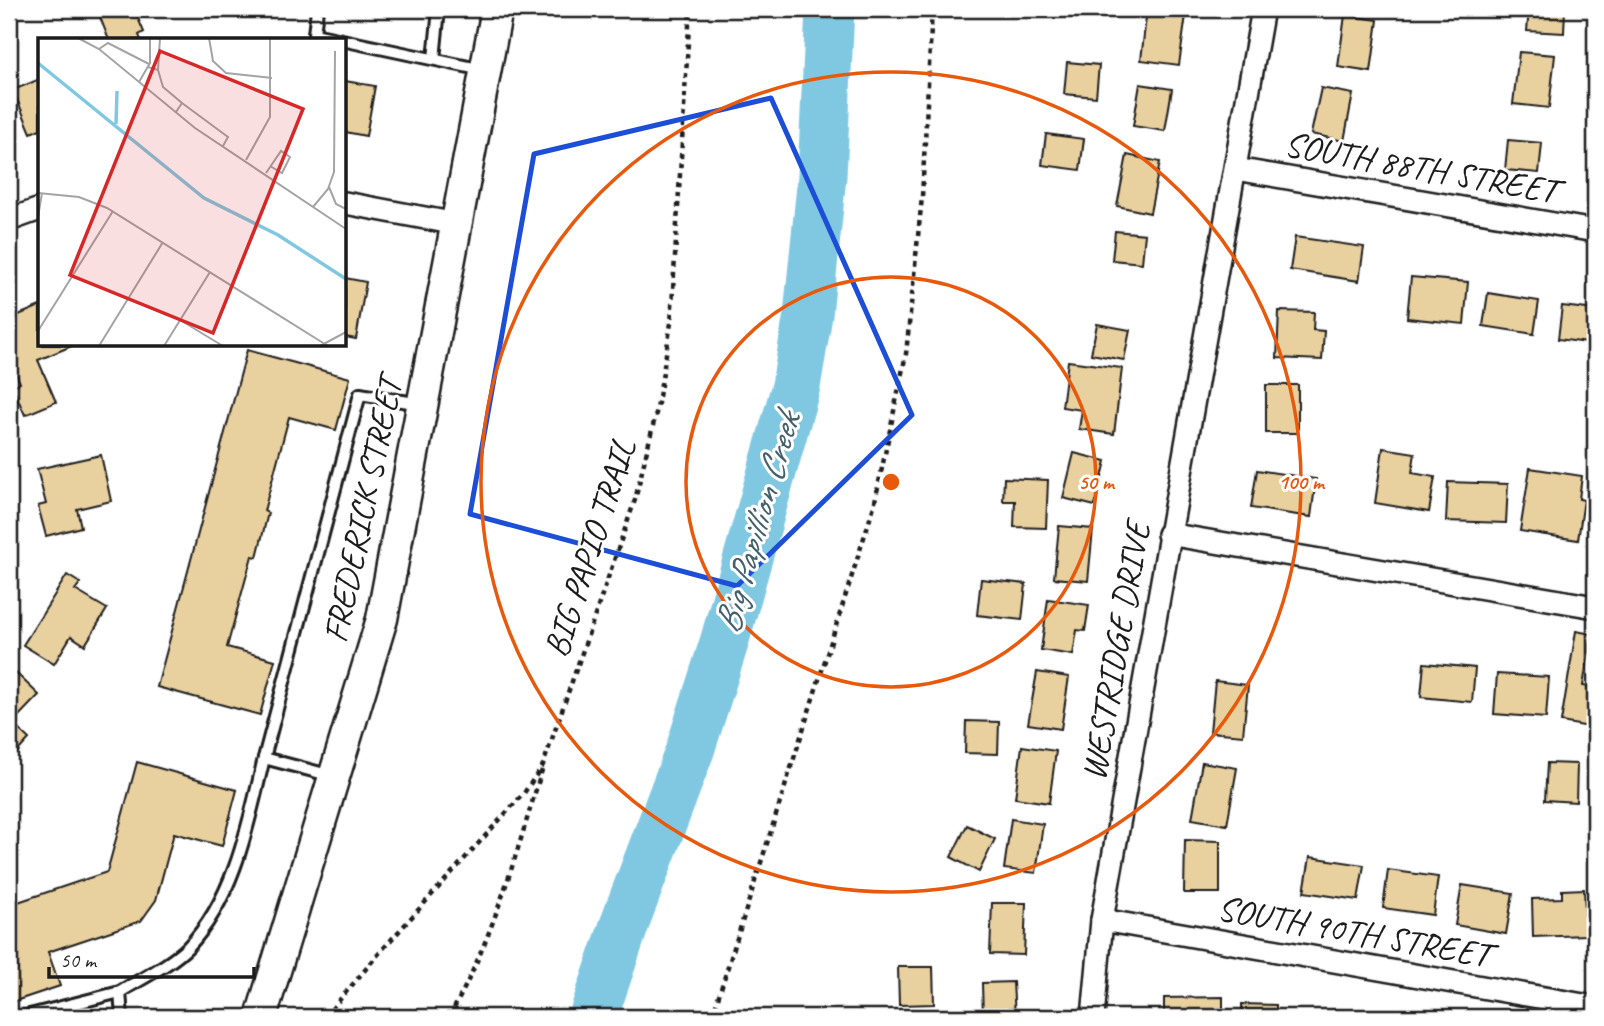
<svg xmlns="http://www.w3.org/2000/svg" width="1604" height="1026" viewBox="0 0 1604 1026" font-family="Caveat,sans-serif">
  <style>
    .lines { fill: none; stroke-linecap: round; stroke-linejoin: round }
    .river { stroke: #80c8e1; stroke-width: 49 }
    .building { fill: #e9d09f; stroke: #1c1c1c; stroke-width: 2 }
    .lane-casing { stroke: #1c1c1c; stroke-width: 16 }
    .street-casing { stroke: #1c1c1c; stroke-width: 26 }
    .secondary-casing { stroke: #1c1c1c; stroke-width: 35 }
    .path { stroke: #1c1c1c; stroke-width: 4.5; stroke-dasharray: 5 5; stroke-linecap: butt }
    .lane { stroke: #fff; stroke-width: 10 }
    .street { stroke: #fff; stroke-width: 21 }
    .secondary { stroke: #fff; stroke-width: 30 }
    .marked { fill: none; stroke: #1d4ed8; stroke-width: 5; stroke-linejoin: round }
    .ring { fill: none; stroke: #e8590c; stroke-width: 3.5 }
    .labels { text-anchor: middle; stroke-width: 6; stroke-linejoin: round; paint-order: stroke }
    .street-label { font-size: 35px; fill: #1c1c1c; stroke: #fff }
    .water-label { font-size: 37px; font-style: italic; fill: #44616b; stroke: #fff }
    .inset-river { fill: none; stroke: #80c8e1; stroke-width: 3.5 }
    .inset-road { fill: none; stroke: #a4a4a4; stroke-width: 2 }
    .view { fill: #d62828; fill-opacity: 0.15; stroke: #d62828; stroke-width: 3.5 }
    .inset-edge { fill: none; stroke: #1c1c1c; stroke-width: 3.5 }
    .centre { fill: #e8590c; stroke: #fff; stroke-width: 3.5 }
    .ring-label { font-size: 21px; text-anchor: middle; font-weight: bold; fill: #e8590c; stroke: #fff; stroke-width: 6; stroke-linejoin: round; paint-order: stroke }
  </style>
  <rect width="100%" height="100%" fill="#fff"/>
  <filter id="ink" filterUnits="userSpaceOnUse"><feTurbulence type="fractalNoise" baseFrequency=".0143" numOctaves="2"/><feDisplacementMap in="SourceGraphic" scale="14" xChannelSelector="R" yChannelSelector="G"/><feConvolveMatrix kernelMatrix="1 2 1 2 8 2 1 2 1" color-interpolation-filters="sRGB"/></filter>
  <g filter="url(#ink)">
    <g class="lines">
      <polyline class="river" points="593,1017 628,914 690,750 724,643 796,386 808,315 822,176 830,9"/>
    </g>
    <g class="building">
      <polygon points="120,9 134,9 144,32 139,35 141,40 109,40 100,17"/>
      <polygon points="1081,9 1111,9 1110,15 1081,13"/>
      <polygon points="1147,9 1186,15 1179,65 1141,60"/>
      <polygon points="1529,9 1565,9 1564,33 1527,31"/>
      <polygon points="1345,15 1378,20 1371,72 1338,67"/>
      <polygon points="1519,52 1555,55 1549,108 1513,104"/>
      <polygon points="1067,62 1099,65 1096,97 1064,94"/>
      <polygon points="40,79 40,129 31,133 13,90"/>
      <polygon points="345,81 375,86 366,136 345,132"/>
      <polygon points="1140,84 1172,89 1165,131 1133,126"/>
      <polygon points="1321,88 1353,94 1344,141 1311,134"/>
      <polygon points="1046,134 1084,139 1080,170 1042,165"/>
      <polygon points="1508,140 1542,143 1539,173 1505,170"/>
      <polygon points="1127,155 1160,162 1150,213 1117,206"/>
      <polygon points="1115,231 1145,234 1142,263 1112,260"/>
      <polygon points="1295,237 1364,247 1359,281 1290,270"/>
      <polygon points="1411,277 1468,282 1464,324 1407,318"/>
      <polygon points="345,278 366,282 356,339 345,337"/>
      <polygon points="1488,293 1539,301 1534,334 1483,326"/>
      <polygon points="40,306 40,345 74,345 38,360 56,402 25,415 12,386 20,383 9,356 9,319"/>
      <polygon points="1562,306 1595,310 1595,344 1558,339"/>
      <polygon points="1279,311 1314,312 1313,330 1324,331 1322,360 1277,358"/>
      <polygon points="1097,324 1130,330 1124,360 1091,354"/>
      <polygon points="247,350 350,378 336,430 289,417 264,511 268,513 257,557 252,556 227,647 275,660 260,715 157,687"/>
      <polygon points="1068,361 1122,368 1114,434 1079,429 1082,410 1062,407"/>
      <rect x="1266" y="385" width="32" height="48"/>
      <polygon points="1383,448 1415,453 1412,473 1435,477 1429,512 1375,503"/>
      <polygon points="1074,453 1106,461 1095,506 1063,498"/>
      <polygon points="101,455 111,501 77,509 81,527 46,536 38,506 46,504 37,469"/>
      <polygon points="1530,468 1582,476 1579,499 1584,500 1578,540 1520,531"/>
      <polygon points="1257,470 1316,479 1311,517 1251,508"/>
      <polygon points="1004,478 1048,480 1046,528 1014,527 1015,501 1003,501"/>
      <polygon points="1448,482 1508,484 1506,523 1446,521"/>
      <polygon points="1059,526 1093,529 1088,581 1054,578"/>
      <polygon points="67,575 80,583 75,590 107,609 85,645 71,636 54,664 23,645"/>
      <polygon points="981,579 1026,584 1022,620 977,615"/>
      <polygon points="1048,599 1089,605 1085,631 1077,630 1073,655 1041,650"/>
      <polygon points="1576,631 1592,634 1583,686 1595,688 1595,728 1561,722"/>
      <polygon points="1424,663 1475,668 1472,702 1421,697"/>
      <polygon points="1037,672 1069,677 1061,729 1028,724"/>
      <polygon points="16,673 39,695 12,723 29,739 9,761 9,681"/>
      <polygon points="1497,674 1549,677 1546,718 1494,714"/>
      <polygon points="1215,681 1248,685 1243,735 1210,732"/>
      <polygon points="966,721 999,722 998,754 965,753"/>
      <polygon points="1022,746 1056,751 1049,803 1015,798"/>
      <polygon points="137,762 237,790 222,846 174,833 156,900 141,921 48,952 60,986 9,1003 9,905 107,872"/>
      <polygon points="1202,762 1237,768 1227,825 1192,819"/>
      <polygon points="1547,763 1577,764 1576,802 1545,800"/>
      <polygon points="1011,819 1043,824 1036,873 1004,869"/>
      <polygon points="967,825 995,839 979,872 951,857"/>
      <polygon points="1185,840 1220,841 1220,893 1184,893"/>
      <polygon points="1310,857 1364,865 1358,900 1304,892"/>
      <polygon points="1388,870 1438,877 1433,915 1383,908"/>
      <polygon points="1462,885 1513,893 1506,934 1455,925"/>
      <polygon points="1584,889 1586,935 1533,937 1532,899 1562,898 1562,890"/>
      <polygon points="992,903 1026,903 1024,955 990,954"/>
      <polygon points="898,967 933,967 934,1004 899,1005"/>
      <polygon points="1013,982 1015,1017 983,1017 982,983"/>
      <polygon points="1223,997 1223,1017 1164,1017 1164,998"/>
      <polygon points="1242,1004 1276,1005 1276,1017 1242,1017"/>
    </g>
    <g class="lines">
      <defs>
        <g id="lane">
          <polyline points="317,9 314,34 483,70"/>
          <polyline points="434,59 439,9"/>
          <polyline points="264,758 360,394 421,404"/>
          <path d="M 120,992 C 142,978 170,965 188,947 C 235,898 249,821 264,758 L 332,776"/>
          <polyline points="22,1017 120,992 122,1017"/>
        </g>
        <g id="street">
          <polyline points="1236,169 1595,231"/>
          <polyline points="345,203 457,224"/>
          <polyline points="9,220 40,209"/>
          <polyline points="1168,534 1595,607"/>
          <polyline points="1102,920 1595,1007"/>
          <polyline points="1093,1017 1102,920 1263,9"/>
        </g>
        <polyline id="secondary" points="261,1017 382,619 497,9"/>
      </defs>
      <use href="#lane" class="lane-casing"/>
      <use href="#street" class="street-casing"/>
      <use href="#secondary" class="secondary-casing"/>
      <g class="path">
        <polyline points="325,1017 381,951 524,793 543,765 635,500 657,409 671,323 690,9"/>
        <path d="M 449,1017 C 493,940 516,854 542,770"/>
        <polyline points="712,1017 874,506 906,354 922,197 932,9"/>
      </g>
      <use href="#lane" class="lane"/>
      <use href="#street" class="street"/>
      <use href="#secondary" class="secondary"/>
    </g>
  </g>
  <path class="marked" d="M 771,98 L 912,415 L 737,586 L 470,514 L 534,154 Z"/>
  <g class="ring">
    <circle cx="891" cy="482" r="205"/>
    <circle cx="891" cy="482" r="410"/>
  </g>
  <g class="labels">
    <g class="street-label">
      <text transform="translate(1421 167) rotate(10)" y="12">SOUTH 88TH STREET</text>
      <text transform="translate(362 510) rotate(-78)" y="12">FREDERICK STREET</text>
      <text transform="translate(589 548) rotate(-72)" y="12">BIG PAPIO TRAIL</text>
      <text transform="translate(1115 651) rotate(-80)" y="12">WESTRIDGE DRIVE</text>
      <text transform="translate(1354 931) rotate(10)" y="12">SOUTH 90TH STREET</text>
    </g>
    <g class="water-label">
      <text transform="translate(756 523) rotate(-74)" y="13">Big Papillion Creek</text>
    </g>
  </g>
  <g transform="translate(38 38)">
    <rect width="308" height="308" fill="#fff"/>
    <path class="inset-river" d="M 0,25 L 166,160 L 240,197 L 308,241M 78,86 L 79,53"/>
    <path class="inset-road" d="M 40,0 L 61,11 L 157,90 L 308,191M 171,0 L 175,23 L 188,35 L 234,40M 61,11 L 70,5 L 111,26M 110,29 L 120,32 L 122,0M 120,32 L 125,49 L 144,65 L 138,74M 101,44 L 112,25 L 112,0M 144,65 L 190,99 L 185,108M 208,122 L 232,79 L 232,0M 228,135 L 243,113 L 252,119 L 244,135 L 232,128M 291,149 L 298,166 L 308,171M 0,155 L 41,159 L 69,170 L 290,308M 275,169 L 290,151 L 296,134 L 297,13M 0,179 L 4,155M 142,282 L 185,308M 0,293 L 75,173M 61,308 L 125,204M 126,308 L 172,234M 282,308 L 308,294"/>
    <path class="view" d="M 122,13 L 265,71 L 175,295 L 32,237 Z"/>
    <rect width="308" height="308" class="inset-edge"/>
  </g>
  <circle cx="891" cy="482" r="10" class="centre"/>
  <g class="ring-label">
    <text x="1096" y="489">50 m</text>
    <text x="1301" y="489">100 m</text>
  </g>
  <rect width="1604" height="1026" fill="none" stroke="#fff" stroke-width="35"/>
  <rect x="18" y="18" width="1569" height="991" fill="none" stroke="#1c1c1c" stroke-width="2.5" filter="url(#ink)"/>
  <path d="M49 967v10h205v-10" fill="none" stroke="#1c1c1c" stroke-width="3.5"/>
  <text x="60" y="967" font-size="21" fill="#1c1c1c" stroke="#ffffff" stroke-width="5" paint-order="stroke">50 m</text>
</svg>
